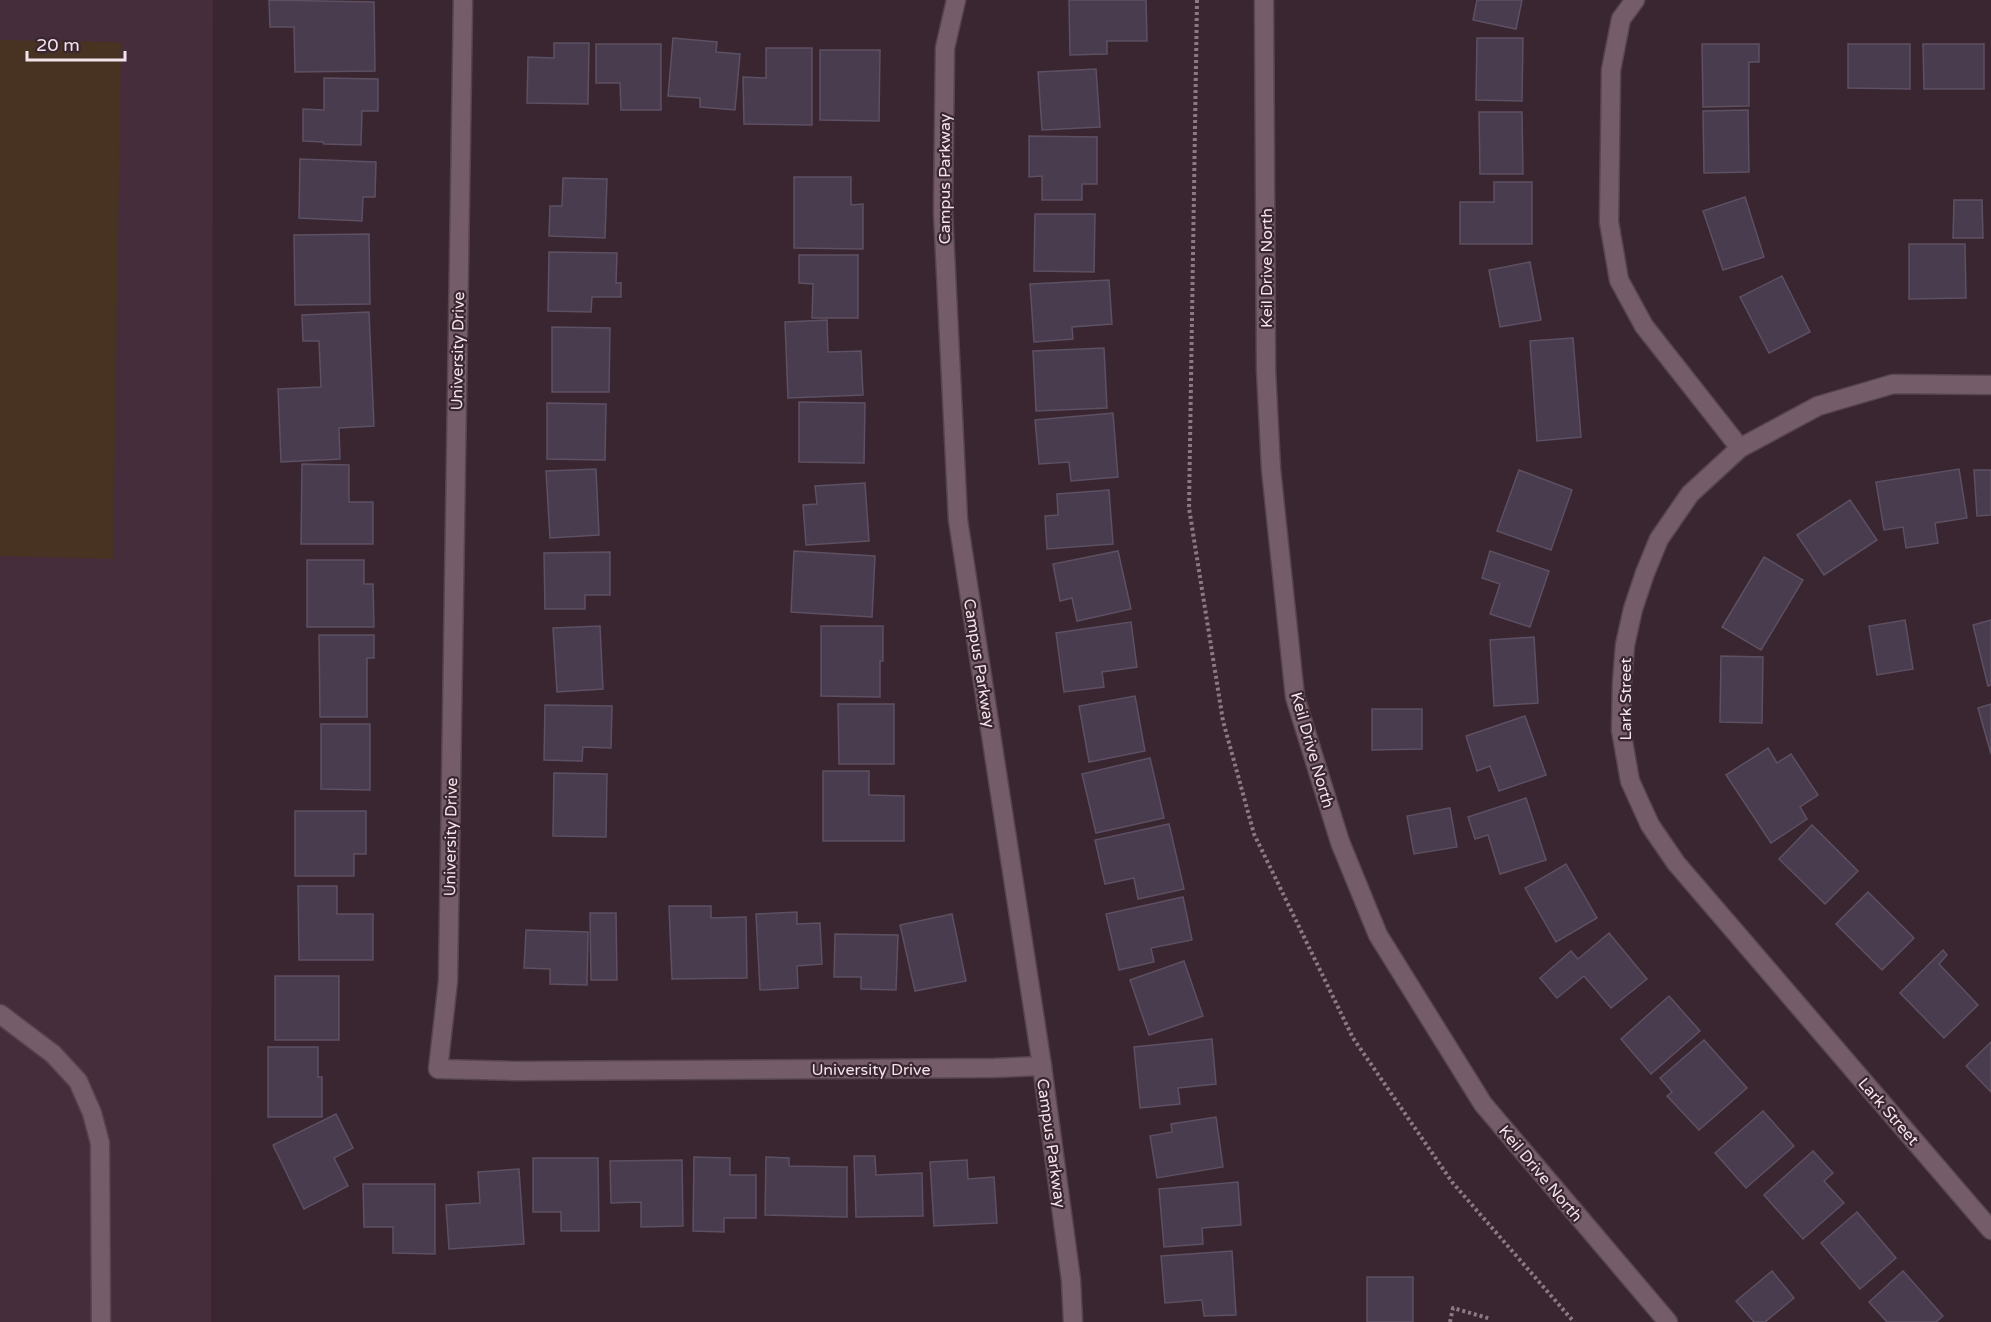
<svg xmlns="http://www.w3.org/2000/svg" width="1991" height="1322" viewBox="0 0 1991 1322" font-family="'Varela Round',sans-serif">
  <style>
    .built { fill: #462d3b }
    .green { fill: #483222 }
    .building { fill: #483c4e; stroke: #5d5063; stroke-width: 1.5 }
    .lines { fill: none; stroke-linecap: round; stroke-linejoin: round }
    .street-casing { stroke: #57454e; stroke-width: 21 }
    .secondary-casing { stroke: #57454e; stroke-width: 21 }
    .path { stroke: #8b7a82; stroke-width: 4; stroke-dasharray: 3 3; stroke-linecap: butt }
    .street { stroke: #745d68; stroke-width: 18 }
    .secondary { stroke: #745d68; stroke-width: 18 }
    .labels { text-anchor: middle; stroke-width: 4.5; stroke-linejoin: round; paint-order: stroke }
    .street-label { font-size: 16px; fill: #f1e3e9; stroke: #3a2630 }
  </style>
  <rect width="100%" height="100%" fill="#3a2630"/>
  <polygon class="built" points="0,0 213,0 211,1322 0,1322"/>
  <polygon class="green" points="0,40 121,42 113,559 0,556"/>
  <g class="building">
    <polygon points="269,0 374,2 375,71 295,72 294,27 270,27"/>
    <polygon points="1069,0 1146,0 1147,41 1107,41 1107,54 1070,55"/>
    <polygon points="1477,0 1522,0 1516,29 1473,20"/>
    <polygon points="673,38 717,42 716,52 740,54 735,110 700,107 700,98 668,96"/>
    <polygon points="1477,38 1523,38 1522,101 1476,100"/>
    <polygon points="554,43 589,43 588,104 527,103 528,57 554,58"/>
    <polygon points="596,44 661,44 661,110 621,110 620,83 596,83"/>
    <polygon points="1702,44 1759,44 1759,62 1749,62 1749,106 1703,107"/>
    <polygon points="1848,44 1910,44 1910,89 1848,88"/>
    <polygon points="1923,44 1984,44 1984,89 1924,89"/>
    <polygon points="766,48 812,48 812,125 744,124 743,77 766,78"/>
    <polygon points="820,50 880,50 879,121 820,120"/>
    <polygon points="1096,69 1100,127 1042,130 1038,72"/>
    <polygon points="324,78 378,79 378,111 362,111 361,145 324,144 323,142 303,141 303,109 324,110"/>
    <polygon points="1748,110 1749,172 1704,173 1703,111"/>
    <polygon points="1479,112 1522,112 1523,174 1480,174"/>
    <polygon points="1029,136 1097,137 1097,184 1082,184 1082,200 1042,200 1042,176 1029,177"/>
    <polygon points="300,159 376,162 375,197 363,197 362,221 299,218"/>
    <polygon points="794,177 851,177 851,205 863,204 863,249 794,248"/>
    <polygon points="563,178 607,179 605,238 549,236 550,206 562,206"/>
    <polygon points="1494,182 1532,182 1532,244 1460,244 1460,202 1494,202"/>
    <polygon points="1745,197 1764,257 1723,270 1703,211"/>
    <polygon points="1954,200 1982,200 1983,238 1953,238"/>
    <polygon points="1035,214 1095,214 1094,272 1034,271"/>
    <polygon points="369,234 370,304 295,305 294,235"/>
    <polygon points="1909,244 1965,244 1966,298 1909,299"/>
    <polygon points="549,252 617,253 616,283 621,283 621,297 592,297 591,312 548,311"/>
    <polygon points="799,255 858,255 858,318 812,318 813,284 799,283"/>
    <polygon points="1530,262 1541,320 1500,327 1489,270"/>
    <polygon points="1782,276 1810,332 1769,353 1740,297"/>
    <polygon points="1109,280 1112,324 1072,327 1073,339 1034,342 1030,284"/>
    <polygon points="369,312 374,426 339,428 340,459 281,462 278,389 321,387 319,341 303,341 302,315"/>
    <polygon points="827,320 828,352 861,351 863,395 788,398 785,322"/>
    <polygon points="552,327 610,328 609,392 552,392"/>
    <polygon points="1573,338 1581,437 1537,441 1530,341"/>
    <polygon points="1104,348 1107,408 1036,411 1033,351"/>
    <polygon points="799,402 865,403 864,463 799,462"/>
    <polygon points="547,403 606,404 605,460 547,459"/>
    <polygon points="1113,413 1118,477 1071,481 1069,462 1039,464 1035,420"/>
    <polygon points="302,464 349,465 349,502 373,502 373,544 301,544"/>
    <polygon points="596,469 599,535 550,538 546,471"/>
    <polygon points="1959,469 1967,518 1935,523 1938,543 1906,548 1903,527 1884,530 1876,482"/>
    <polygon points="1519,470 1572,490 1551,550 1497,531"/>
    <polygon points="1974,470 1991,470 1991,515 1977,516"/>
    <polygon points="865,483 869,541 806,545 803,505 817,504 815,486"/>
    <polygon points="1109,490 1113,544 1047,549 1045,516 1058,515 1057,494"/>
    <polygon points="1850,500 1877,540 1824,575 1797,535"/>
    <polygon points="794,551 875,556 872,617 791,612"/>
    <polygon points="1118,551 1131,609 1077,621 1072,598 1060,601 1053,564"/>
    <polygon points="1490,551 1549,571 1530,627 1490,614 1500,584 1482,578"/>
    <polygon points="610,552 610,595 585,595 585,609 545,609 544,553"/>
    <polygon points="1764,557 1803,580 1761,650 1722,627"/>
    <polygon points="307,560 364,560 364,584 373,584 374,627 307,627"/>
    <polygon points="1905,620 1913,669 1877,675 1869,626"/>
    <polygon points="1991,620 1991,685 1988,686 1973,625"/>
    <polygon points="1131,622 1137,667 1102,672 1104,687 1064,692 1056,633"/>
    <polygon points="600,626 603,689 557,692 553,628"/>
    <polygon points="821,626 883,626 883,661 880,661 880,697 821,696"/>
    <polygon points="319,635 374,635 374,658 367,658 367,717 320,717"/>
    <polygon points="1534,637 1538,703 1494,706 1490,640"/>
    <polygon points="1721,656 1763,657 1762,723 1720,722"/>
    <polygon points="1135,696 1145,751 1089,762 1079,706"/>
    <polygon points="838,704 894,704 894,764 839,764"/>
    <polygon points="1991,704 1991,754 1978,708"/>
    <polygon points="545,705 612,706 611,748 583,747 582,761 544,760"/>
    <polygon points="1372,709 1422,709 1422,749 1372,750"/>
    <polygon points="1525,716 1546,775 1499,791 1490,766 1477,771 1466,736"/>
    <polygon points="321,724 370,724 370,790 321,789"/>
    <polygon points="1768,748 1777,763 1791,754 1818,795 1800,807 1807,819 1771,843 1726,775"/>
    <polygon points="1150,758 1164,818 1096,833 1082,774"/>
    <polygon points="823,771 869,771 869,795 904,796 904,841 823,841"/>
    <polygon points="554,773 607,774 606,837 553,836"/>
    <polygon points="1526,798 1546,860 1500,874 1488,835 1475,839 1468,817"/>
    <polygon points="1450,808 1457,847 1414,854 1407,816"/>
    <polygon points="295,811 366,811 366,854 354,854 354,876 295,876"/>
    <polygon points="1169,824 1184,889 1138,899 1134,878 1105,884 1095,840"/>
    <polygon points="1812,825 1858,871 1825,904 1779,859"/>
    <polygon points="1566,864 1597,918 1556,942 1525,888"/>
    <polygon points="298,886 337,886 337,914 373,914 373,960 299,960"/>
    <polygon points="1868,892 1914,938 1882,970 1836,924"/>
    <polygon points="1183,897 1192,940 1151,948 1154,962 1119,970 1106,914"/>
    <polygon points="669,906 711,906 711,918 746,917 747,978 672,979"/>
    <polygon points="797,912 797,924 820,923 822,964 797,966 798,988 760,990 756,914"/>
    <polygon points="590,913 616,913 617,980 591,980"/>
    <polygon points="952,914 966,981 915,991 900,925"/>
    <polygon points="526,930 588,932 587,985 550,984 550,969 524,968"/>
    <polygon points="1609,933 1647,979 1611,1008 1584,976 1557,998 1540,978 1571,951 1578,959"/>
    <polygon points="835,934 898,935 896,990 861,989 861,977 834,977"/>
    <polygon points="1943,950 1947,955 1939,964 1978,1005 1944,1038 1900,993"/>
    <polygon points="1184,961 1203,1016 1149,1035 1130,980"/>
    <rect x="275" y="976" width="64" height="64"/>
    <polygon points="1669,996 1700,1031 1651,1074 1621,1039"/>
    <polygon points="1212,1039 1216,1084 1178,1088 1180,1104 1140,1108 1134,1047"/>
    <polygon points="1704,1040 1747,1088 1699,1130 1667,1096 1672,1092 1660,1078"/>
    <polygon points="1991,1042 1991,1092 1966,1066"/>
    <polygon points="268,1047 318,1047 318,1077 322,1077 322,1117 268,1117"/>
    <polygon points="1763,1111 1794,1146 1746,1188 1715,1153"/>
    <polygon points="336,1114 353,1148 334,1158 348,1186 304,1209 273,1145"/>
    <polygon points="1216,1117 1223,1167 1157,1178 1150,1136 1172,1132 1171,1124"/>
    <polygon points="1813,1151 1833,1173 1824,1181 1844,1203 1803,1239 1764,1195"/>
    <polygon points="854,1156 875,1156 876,1175 922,1173 923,1216 856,1217"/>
    <polygon points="694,1157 730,1158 730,1175 756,1175 756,1218 724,1218 724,1232 693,1231"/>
    <polygon points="766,1157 789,1158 789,1166 847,1167 847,1217 765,1215"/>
    <polygon points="533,1158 598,1158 599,1231 561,1231 561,1212 533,1212"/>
    <polygon points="682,1160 683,1226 641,1227 641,1202 611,1203 610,1161"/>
    <polygon points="967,1160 968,1179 994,1177 997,1223 934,1226 930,1162"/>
    <polygon points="519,1169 524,1244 449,1249 446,1205 480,1203 478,1172"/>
    <polygon points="1238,1182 1241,1225 1202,1228 1203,1244 1164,1247 1159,1189"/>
    <polygon points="363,1184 435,1184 435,1254 393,1253 393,1227 364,1227"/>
    <polygon points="1857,1212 1896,1258 1860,1289 1821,1243"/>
    <polygon points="1232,1251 1236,1315 1204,1316 1202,1300 1165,1303 1161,1256"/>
    <polygon points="1772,1271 1794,1298 1765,1322 1754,1322 1736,1301"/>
    <polygon points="1903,1271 1943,1316 1936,1322 1887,1322 1869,1302"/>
    <rect x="1367" y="1277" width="46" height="45"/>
  </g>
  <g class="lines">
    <defs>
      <g id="street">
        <polyline points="463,0 448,981 438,1069 515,1071 994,1068 1042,1066"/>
        <polyline points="956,0 945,48 943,212 958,520 1042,1066 1071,1280 1073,1322"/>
        <polyline points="1635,0 1621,19 1611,70 1609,222 1619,280 1644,326 1740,448"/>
        <polyline points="1991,385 1893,384 1818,406 1740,448 1690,494 1659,539 1645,573 1633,609 1625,645 1622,683 1621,730 1630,781 1650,825 1676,863 1991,1230"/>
        <polyline points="0,1014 53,1054 78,1081 92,1113 100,1143 101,1322"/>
      </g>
      <polyline id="secondary" points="1264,0 1266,370 1271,469 1295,697 1340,842 1378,935 1483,1104 1668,1322"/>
    </defs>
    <use href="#street" class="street-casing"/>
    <use href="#secondary" class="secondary-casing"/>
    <g class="path">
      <polyline points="1197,0 1189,508 1223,721 1254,834 1353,1038 1452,1182 1574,1322"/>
      <polyline points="1450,1322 1453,1308 1491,1319"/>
    </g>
    <use href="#street" class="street"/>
    <use href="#secondary" class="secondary"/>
  </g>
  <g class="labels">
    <g class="street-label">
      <text transform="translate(944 179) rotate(-90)" y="6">Campus Parkway</text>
      <text transform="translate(1266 268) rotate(-90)" y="6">Keil Drive North</text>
      <text transform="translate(457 351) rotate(-89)" y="6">University Drive</text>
      <text transform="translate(980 663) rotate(81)" y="6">Campus Parkway</text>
      <text transform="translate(1625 699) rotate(-90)" y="6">Lark Street</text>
      <text transform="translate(1313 750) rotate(74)" y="6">Keil Drive North</text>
      <text transform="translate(450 837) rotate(-89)" y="6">University Drive</text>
      <text x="871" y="1075">University Drive</text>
      <text transform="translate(1889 1111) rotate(49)" y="6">Lark Street</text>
      <text transform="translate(1052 1143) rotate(82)" y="6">Campus Parkway</text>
      <text transform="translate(1541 1173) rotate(50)" y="6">Keil Drive North</text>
    </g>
  </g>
  <path d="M27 51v9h98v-9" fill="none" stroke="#f1e3e9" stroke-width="3"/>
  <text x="36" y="51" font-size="18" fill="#f1e3e9" stroke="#3a2630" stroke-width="4.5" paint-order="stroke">20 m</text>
</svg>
